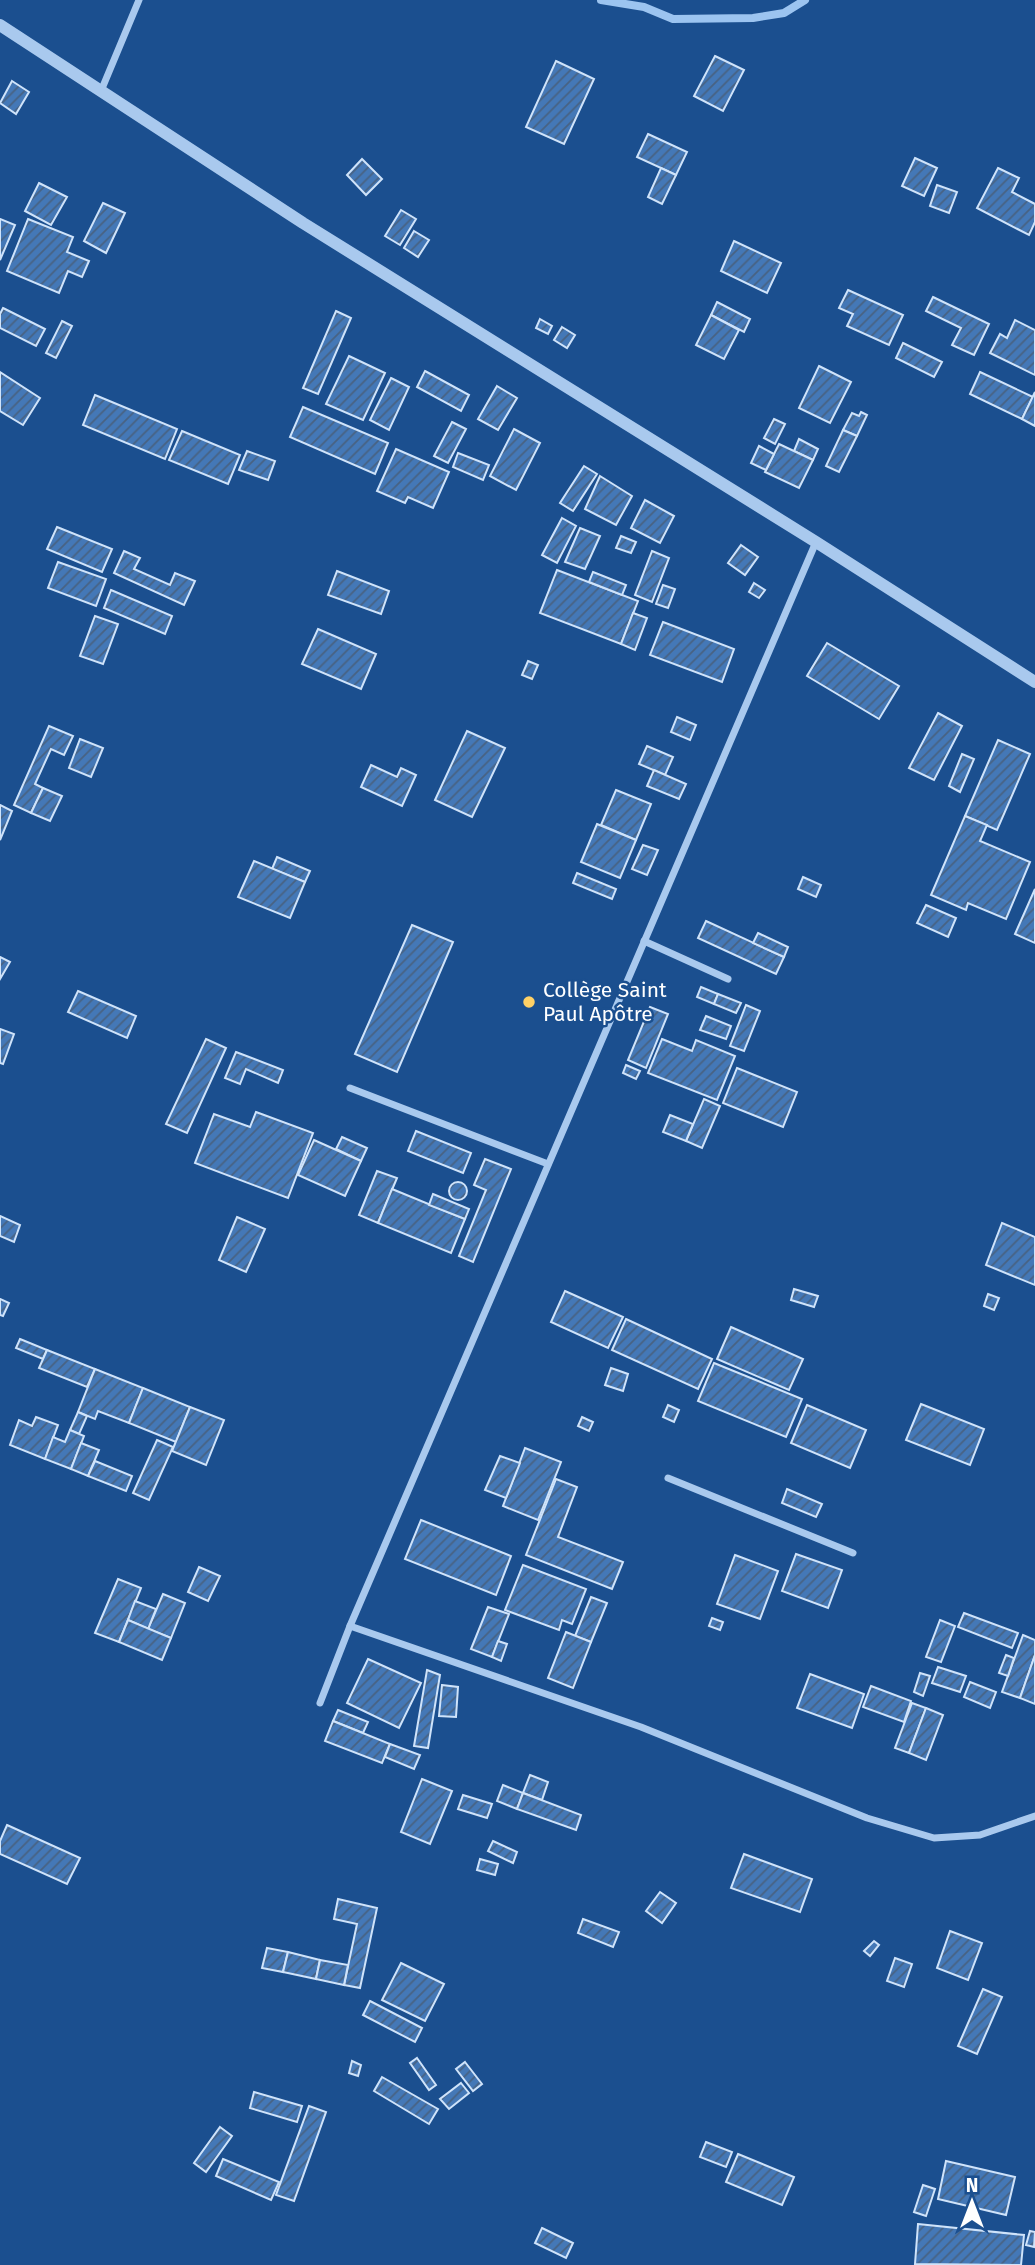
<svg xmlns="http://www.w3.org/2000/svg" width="1035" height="2265" viewBox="0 0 1035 2265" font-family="'Fira Sans',sans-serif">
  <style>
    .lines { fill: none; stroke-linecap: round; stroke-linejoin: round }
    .stream { stroke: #9cc4f0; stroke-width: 8 }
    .building { fill: url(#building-hatch); stroke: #cfe3fa; stroke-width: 2 }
    .minor { stroke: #a9c9ee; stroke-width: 7 }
    .tertiary { stroke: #a9c9ee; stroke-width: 12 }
    .poi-dot { fill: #ffd166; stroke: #1b4f8f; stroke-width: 2.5 }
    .labels { text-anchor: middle; stroke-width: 5; stroke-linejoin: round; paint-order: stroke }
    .poi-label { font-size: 21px; fill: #fff; stroke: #1b4f8f; text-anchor: start }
  </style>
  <defs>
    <pattern id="building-hatch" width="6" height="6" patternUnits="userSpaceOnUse" patternTransform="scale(1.75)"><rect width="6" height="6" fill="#4478b7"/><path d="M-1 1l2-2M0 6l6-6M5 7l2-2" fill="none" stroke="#486282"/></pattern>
  </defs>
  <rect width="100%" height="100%" fill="#1b4f8f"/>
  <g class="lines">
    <polyline class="stream" points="601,0 644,7 673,19 753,18 784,13 805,0"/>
  </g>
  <g class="building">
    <polygon points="715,56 744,70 723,111 694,96"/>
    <polygon points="556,61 594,79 564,144 526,127"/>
    <polygon points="12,81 29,92 16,114 0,103"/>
    <polygon points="648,134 687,152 676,175 637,157"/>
    <polygon points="915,158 937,168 924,196 902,186"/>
    <polygon points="362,159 382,179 366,195 347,175"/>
    <polygon points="661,168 676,175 662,204 648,197"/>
    <polygon points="998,168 1019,178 1012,192 1035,204 1035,222 1029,235 977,208"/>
    <polygon points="39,183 67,197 51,225 25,211"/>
    <polygon points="937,185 957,192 949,213 930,206"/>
    <polygon points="103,203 125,213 106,253 84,241"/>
    <polygon points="401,210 416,219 400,245 385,236"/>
    <polygon points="0,219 15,225 0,260"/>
    <polygon points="28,219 73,237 67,252 89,261 82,277 68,271 59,293 7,271"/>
    <polygon points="414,231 429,240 418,257 404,248"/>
    <polygon points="734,241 781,263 767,293 721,271"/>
    <polygon points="848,290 903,315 889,345 847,326 853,314 839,308"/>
    <polygon points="933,297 989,324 974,355 952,345 961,328 926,311"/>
    <polygon points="717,302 750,319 744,332 711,315"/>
    <polygon points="3,308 45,329 36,346 0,328 0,314"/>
    <polygon points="336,311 351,318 318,394 303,388"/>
    <polygon points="711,315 739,330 724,359 696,345"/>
    <polygon points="540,319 552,326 548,334 536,328"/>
    <polygon points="1015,320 1035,330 1035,375 990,353 1000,334 1007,338"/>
    <polygon points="62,321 72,326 56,358 46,353"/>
    <polygon points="562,327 575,335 567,348 554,340"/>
    <polygon points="903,343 942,362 934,377 896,358"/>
    <polygon points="349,356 385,373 363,420 326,404"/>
    <polygon points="819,366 851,382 830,423 799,408"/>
    <polygon points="425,371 469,395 461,411 417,387"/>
    <polygon points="0,372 40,398 23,425 0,411"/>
    <polygon points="980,372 1033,397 1022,419 970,394"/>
    <polygon points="391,378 409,387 389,430 370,420"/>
    <polygon points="497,386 517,398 498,430 478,419"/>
    <polygon points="1035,392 1035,426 1022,419"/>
    <polygon points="95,395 177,429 165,459 83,425"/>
    <polygon points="303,407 388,443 375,474 290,437"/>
    <polygon points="861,412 867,415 857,436 843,430 852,413 859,416"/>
    <polygon points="774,419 785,424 775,444 764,438"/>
    <polygon points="452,422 466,429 448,463 434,456"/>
    <polygon points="514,429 540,443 516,490 490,476"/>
    <polygon points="843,430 857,436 839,472 826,466"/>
    <polygon points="182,431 240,455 228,484 169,460"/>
    <polygon points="799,439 818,449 813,460 794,451"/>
    <polygon points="779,444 813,460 799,488 765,472"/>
    <polygon points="759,446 774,454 766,470 751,463"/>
    <polygon points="396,449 449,472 433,508 408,497 405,503 377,491"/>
    <polygon points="247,451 275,461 268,480 239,470"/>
    <polygon points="458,453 489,465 483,480 453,467"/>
    <polygon points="584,466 597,474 573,511 560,503"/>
    <polygon points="600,476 632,496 616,525 585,509"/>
    <polygon points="645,500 674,516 660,543 631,528"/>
    <polygon points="562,518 576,526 557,563 542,555"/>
    <polygon points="57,527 112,549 102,572 47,549"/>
    <polygon points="580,528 600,536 585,569 565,562"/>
    <polygon points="621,536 636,542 631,553 616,548"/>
    <polygon points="741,545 758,557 745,575 728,563"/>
    <polygon points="124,551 140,558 134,569 170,585 175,573 195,581 184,605 114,573"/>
    <polygon points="652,551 669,558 652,602 635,595"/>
    <polygon points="58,562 106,579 96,606 48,588"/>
    <polygon points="557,570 638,601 621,644 540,613"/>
    <polygon points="337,571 389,591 381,614 328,595"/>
    <polygon points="593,572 626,585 622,595 589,582"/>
    <polygon points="754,583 765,590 759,598 749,592"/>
    <polygon points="663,585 675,589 668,608 656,604"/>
    <polygon points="111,590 172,616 165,634 104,608"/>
    <polygon points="633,613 647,618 635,650 621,644"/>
    <polygon points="95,616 118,624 103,664 80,656"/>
    <polygon points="663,622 734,649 722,682 650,655"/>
    <polygon points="318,629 376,654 361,689 302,664"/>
    <polygon points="827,643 899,686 879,719 807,676"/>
    <polygon points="528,661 538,665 532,679 522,675"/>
    <polygon points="938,713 962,726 934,780 909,768"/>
    <polygon points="677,717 696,725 690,740 671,732"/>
    <polygon points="49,726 73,736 64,755 51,749 35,784 43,788 31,813 14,805"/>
    <polygon points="467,731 505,748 472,817 435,800"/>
    <polygon points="80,739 103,748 91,777 69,768"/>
    <polygon points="998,740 1030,754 997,830 965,816"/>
    <polygon points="647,746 673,757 665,775 639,764"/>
    <polygon points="962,754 974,759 960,792 949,786"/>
    <polygon points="371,765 397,777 401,768 416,775 402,806 361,787"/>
    <polygon points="654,770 686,784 679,799 647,786"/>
    <polygon points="43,788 62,796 50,821 31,813"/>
    <polygon points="616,790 651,804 636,840 601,825"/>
    <polygon points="0,805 12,811 0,840"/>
    <polygon points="965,816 987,825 980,841 1030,862 1006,919 968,903 966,910 931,895"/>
    <polygon points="597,824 636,840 620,878 581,862"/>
    <polygon points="643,845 658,850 647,875 632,869"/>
    <polygon points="277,857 310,871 305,882 272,869"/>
    <polygon points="254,861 305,882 290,918 238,897"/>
    <polygon points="577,873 616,889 612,899 573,883"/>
    <polygon points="803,877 821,885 816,897 798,889"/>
    <polygon points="1035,889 1035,943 1015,934"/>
    <polygon points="926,905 956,918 948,937 917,923"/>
    <polygon points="706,921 784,957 776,974 698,938"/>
    <polygon points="412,925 453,942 397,1072 355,1054"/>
    <polygon points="758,933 788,947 784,957 753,943"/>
    <polygon points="0,957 10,962 0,979"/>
    <polygon points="701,987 718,994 714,1004 697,997"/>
    <polygon points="78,991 136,1016 127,1038 68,1012"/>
    <polygon points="718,994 741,1003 736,1013 714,1004"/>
    <polygon points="746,1005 760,1011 744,1051 730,1046"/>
    <polygon points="650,1007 668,1014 646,1068 628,1060"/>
    <polygon points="706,1016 731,1026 726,1039 700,1030"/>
    <polygon points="0,1029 14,1034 3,1064 0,1063"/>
    <polygon points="206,1039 226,1048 187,1133 166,1124"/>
    <polygon points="662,1039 692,1051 696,1040 735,1056 717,1100 648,1073"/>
    <polygon points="236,1052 283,1070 278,1083 246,1069 240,1084 225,1078"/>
    <polygon points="626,1065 640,1071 636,1079 623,1073"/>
    <polygon points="737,1068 797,1092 783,1127 723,1103"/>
    <polygon points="704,1099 720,1106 702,1148 686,1141"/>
    <polygon points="256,1112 313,1133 288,1198 195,1163 214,1114 250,1127"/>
    <polygon points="670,1115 693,1124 686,1141 663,1132"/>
    <polygon points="416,1131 471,1153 463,1173 408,1151"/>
    <polygon points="342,1137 367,1148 361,1161 336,1149"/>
    <polygon points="314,1140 361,1161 345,1196 298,1175"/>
    <polygon points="485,1159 511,1169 473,1262 459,1256 486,1190 474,1185"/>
    <polygon points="377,1171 397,1178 378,1223 359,1215"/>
    <circle cx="458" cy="1191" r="9"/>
    <polygon points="392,1189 465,1219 451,1253 378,1223"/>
    <polygon points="433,1194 469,1209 465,1219 429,1205"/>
    <polygon points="0,1216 20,1225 14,1242 0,1236"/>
    <polygon points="237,1217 265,1229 246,1272 219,1260"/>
    <polygon points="1002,1223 1035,1237 1035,1285 986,1265"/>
    <polygon points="794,1289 818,1296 814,1307 791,1300"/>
    <polygon points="565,1291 623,1317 608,1348 551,1322"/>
    <polygon points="988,1294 999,1298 994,1310 984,1306"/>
    <polygon points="0,1299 9,1303 3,1316 0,1315"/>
    <polygon points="626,1319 712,1359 698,1389 612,1350"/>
    <polygon points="731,1327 803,1359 789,1390 717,1359"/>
    <polygon points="20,1339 47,1350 43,1359 16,1348"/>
    <polygon points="47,1350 95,1369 87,1387 39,1368"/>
    <polygon points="714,1363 802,1399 786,1437 698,1401"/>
    <polygon points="611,1368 628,1374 623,1391 605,1385"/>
    <polygon points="95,1369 143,1388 129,1423 98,1411 95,1419 78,1412"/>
    <polygon points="143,1388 190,1407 176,1442 129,1423"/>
    <polygon points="921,1404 984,1429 970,1465 906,1440"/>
    <polygon points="668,1405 679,1410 674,1422 663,1417"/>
    <polygon points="807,1405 866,1430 850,1468 791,1443"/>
    <polygon points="190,1407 224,1420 206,1465 172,1451"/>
    <polygon points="78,1412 87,1416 79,1434 70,1430"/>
    <polygon points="36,1417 58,1425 45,1459 10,1445 19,1420 32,1426"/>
    <polygon points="582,1417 593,1422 589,1431 578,1426"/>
    <polygon points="70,1430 84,1436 71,1469 45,1459 53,1437 65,1442"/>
    <polygon points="157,1440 173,1447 149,1500 133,1493"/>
    <polygon points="81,1443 99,1450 88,1476 71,1469"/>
    <polygon points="525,1448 561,1462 538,1520 503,1506"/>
    <polygon points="500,1456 520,1463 506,1498 485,1490"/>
    <polygon points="95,1461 132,1476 126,1491 88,1476"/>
    <polygon points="556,1479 577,1487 558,1537 623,1562 612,1589 526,1555"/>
    <polygon points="787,1489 822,1504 816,1517 782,1503"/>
    <polygon points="421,1520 511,1556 496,1595 405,1559"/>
    <polygon points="796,1554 842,1570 828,1608 782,1591"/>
    <polygon points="735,1555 778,1571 760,1619 717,1604"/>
    <polygon points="523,1565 586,1589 572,1624 562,1620 559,1630 505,1610"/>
    <polygon points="199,1567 220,1576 208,1601 188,1592"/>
    <polygon points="118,1579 141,1588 119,1642 95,1633"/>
    <polygon points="163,1594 185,1603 171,1638 148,1629"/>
    <polygon points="591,1597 607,1603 591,1642 575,1636"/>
    <polygon points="135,1601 156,1609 148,1629 128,1620"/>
    <polygon points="488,1607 509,1614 492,1657 471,1649"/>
    <polygon points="964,1613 1018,1633 1012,1648 958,1627"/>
    <polygon points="712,1618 723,1622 720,1630 709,1626"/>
    <polygon points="128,1620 171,1638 162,1660 119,1642"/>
    <polygon points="940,1620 955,1626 941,1662 926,1657"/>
    <polygon points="566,1632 591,1642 573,1688 548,1678"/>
    <polygon points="1023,1635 1035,1640 1035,1655 1020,1698 1002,1692"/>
    <polygon points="498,1641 507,1644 501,1661 492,1657"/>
    <polygon points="1006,1655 1014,1658 1008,1676 999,1673"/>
    <polygon points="1035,1655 1035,1704 1020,1698"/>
    <polygon points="368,1659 421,1683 399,1728 347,1703"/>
    <polygon points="938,1667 966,1676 960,1692 932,1683"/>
    <polygon points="427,1670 440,1675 428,1748 414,1746"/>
    <polygon points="920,1673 930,1676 923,1696 914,1692"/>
    <polygon points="810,1674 864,1694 852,1728 797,1708"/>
    <polygon points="970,1682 996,1692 990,1708 964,1697"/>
    <polygon points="442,1685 458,1687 456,1717 439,1716"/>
    <polygon points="871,1686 911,1701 904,1722 863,1707"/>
    <polygon points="912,1703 926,1708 909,1753 895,1748"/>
    <polygon points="926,1708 943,1715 926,1760 909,1753"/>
    <polygon points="338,1710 368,1722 363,1733 333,1721"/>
    <polygon points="333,1721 390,1744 382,1763 325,1741"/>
    <polygon points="390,1744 420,1755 414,1769 385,1757"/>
    <polygon points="530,1775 548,1782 542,1800 523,1793"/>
    <polygon points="422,1779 452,1791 430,1844 401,1832"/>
    <polygon points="503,1785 523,1793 517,1809 497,1801"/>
    <polygon points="523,1793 581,1815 576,1830 517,1809"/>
    <polygon points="463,1795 492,1804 487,1818 458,1809"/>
    <polygon points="7,1825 80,1858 67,1884 0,1854 0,1841"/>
    <polygon points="493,1841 517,1852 513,1863 488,1851"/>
    <polygon points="744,1854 812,1879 800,1912 731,1888"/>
    <polygon points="480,1859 498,1864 495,1875 477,1870"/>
    <polygon points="660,1892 676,1903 662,1923 646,1911"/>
    <polygon points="338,1899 377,1908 360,1988 344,1985 357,1924 334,1919"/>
    <polygon points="583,1919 619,1932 613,1947 578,1933"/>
    <polygon points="950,1931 982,1943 968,1980 937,1968"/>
    <polygon points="874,1941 879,1945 870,1956 864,1951"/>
    <polygon points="267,1948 288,1952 283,1972 262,1968"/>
    <polygon points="288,1952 320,1960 316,1979 283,1972"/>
    <polygon points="895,1958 912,1964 904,1987 887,1981"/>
    <polygon points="320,1960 348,1965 344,1985 316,1979"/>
    <polygon points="401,1963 444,1984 425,2021 382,2000"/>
    <polygon points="983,1989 1002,1997 977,2054 958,2046"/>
    <polygon points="370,2001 422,2028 415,2042 363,2015"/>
    <polygon points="417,2058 436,2085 429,2090 410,2063"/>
    <polygon points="352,2061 361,2065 358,2076 349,2073"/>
    <polygon points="465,2062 482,2084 473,2091 456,2069"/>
    <polygon points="382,2077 438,2109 429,2124 374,2091"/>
    <polygon points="461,2083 469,2093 449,2109 440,2099"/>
    <polygon points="254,2092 302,2106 297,2122 250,2108"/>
    <polygon points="309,2106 326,2112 294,2201 276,2195"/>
    <polygon points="220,2127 232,2136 206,2172 194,2163"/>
    <polygon points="706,2142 732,2152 726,2167 700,2157"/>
    <polygon points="738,2154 794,2177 782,2205 726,2182"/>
    <polygon points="223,2159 279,2182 271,2200 216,2176"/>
    <polygon points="946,2161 1015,2177 1006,2215 938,2199"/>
    <polygon points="923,2185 935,2189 926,2216 914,2212"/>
    <polygon points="918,2224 1024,2235 1021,2265 915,2264"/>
    <polygon points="542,2228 573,2243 566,2258 535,2243"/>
    <polygon points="1030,2231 1035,2232 1034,2247 1026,2245"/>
  </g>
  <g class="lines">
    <g class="minor">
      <polyline points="101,91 139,0"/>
      <polyline points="644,941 728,979"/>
      <polyline points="350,1088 548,1164"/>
      <polyline points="668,1478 853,1553"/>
      <polyline points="350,1626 641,1727 867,1818 934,1838 980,1835 1035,1816"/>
      <polyline points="320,1703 350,1626 816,542"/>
    </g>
    <polyline class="tertiary" points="0,25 303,223 816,542 1035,682"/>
  </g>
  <circle class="poi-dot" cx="529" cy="1002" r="7"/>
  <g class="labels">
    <g class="poi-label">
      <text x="543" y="997">Collège Saint<tspan x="543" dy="24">Paul Apôtre</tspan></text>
    </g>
  </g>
  <g transform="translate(972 2202)" stroke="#1b4f8f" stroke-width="5" paint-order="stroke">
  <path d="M0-5L12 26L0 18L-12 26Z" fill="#ffffff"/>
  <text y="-10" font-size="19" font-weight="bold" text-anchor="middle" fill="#ffffff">N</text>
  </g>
</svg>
